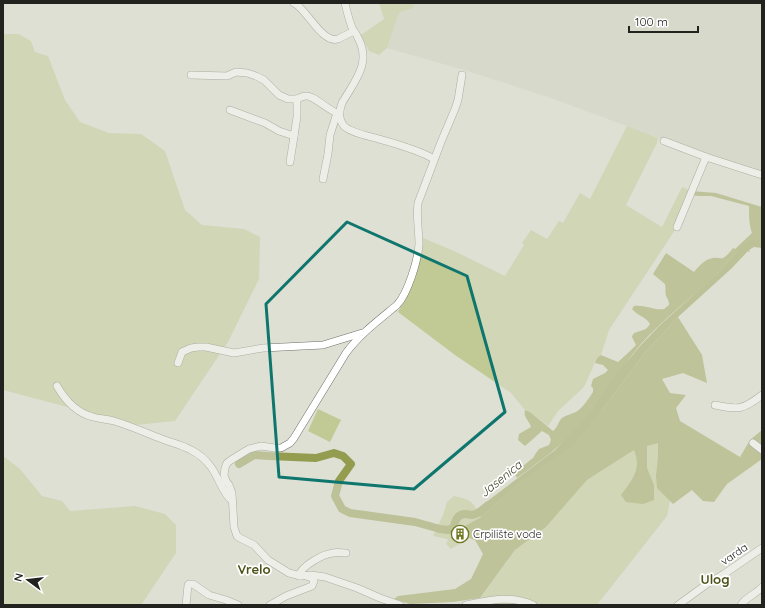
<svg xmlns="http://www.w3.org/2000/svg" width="765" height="608" viewBox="0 0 765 608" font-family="Quicksand,sans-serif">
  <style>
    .built { fill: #cfd2c0 }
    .green { fill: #c1c994 }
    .forest { fill: #97a053 }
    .water { fill: #939c4f }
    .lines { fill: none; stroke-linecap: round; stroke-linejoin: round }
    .river { stroke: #939c4f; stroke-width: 8 }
    .minor-casing { stroke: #6f7067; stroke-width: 8 }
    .minor { stroke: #fff; stroke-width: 7 }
    .marked { fill: none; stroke: #0f766e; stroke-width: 3; stroke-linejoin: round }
    .labels { text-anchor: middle; stroke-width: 3.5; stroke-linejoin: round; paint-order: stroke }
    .poi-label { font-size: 11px; fill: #22231f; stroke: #fff; text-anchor: start }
    .street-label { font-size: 11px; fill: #22231f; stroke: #fff }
    .water-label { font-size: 12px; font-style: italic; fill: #363a18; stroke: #fff }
    .quarter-label { font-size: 13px; font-weight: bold; fill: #4c5217; stroke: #fff }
  </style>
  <rect width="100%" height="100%" fill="#dee0d4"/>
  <polygon class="built" points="414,3 762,3 762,175 710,157 551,98 464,70 387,48 399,13 413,8"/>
  <g class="green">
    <polygon points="379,3 414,3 413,8 399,13 387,48 379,55 369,51 361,35 384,19"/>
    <polygon points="3,34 18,34 31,41 35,52 48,56 65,100 80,122 109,133 141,134 165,151 185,210 202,225 244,229 260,237 259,279 228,342 175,421 135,425 3,390"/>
    <polygon points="627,126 658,138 657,143 626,205 662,227 682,187 691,191 677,227 609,330 601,355 597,358 584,387 558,411 548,426 530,412 525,410 511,393 455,355 398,312 406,299 418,269 423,238 454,251 505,276 524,245 522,243 531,230 547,239 559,221 563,223 580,193 590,199"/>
    <polygon points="318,409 341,420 330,442 308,431"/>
    <polygon points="658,442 679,455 667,516 597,605 474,605 476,604 515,550 546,527 587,480 634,450"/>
    <polygon points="3,456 20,469 42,496 62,501 70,511 135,506 165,514 176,525 176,553 141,605 3,605"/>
    <path d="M 454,496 C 472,500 472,501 481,517 L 463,527 L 469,538 L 451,549 L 446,544 L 448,540 L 447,539 L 433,536 L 443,515 L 447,502 Z"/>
  </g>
  <g class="forest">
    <path d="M 691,191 L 716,193 L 762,207 L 762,239 C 743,239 732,259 720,271 C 694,296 664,318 640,345 C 619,370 603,398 582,423 C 563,445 540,461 517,478 L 514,473 L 533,458 L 536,453 L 539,449 L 549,445 L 551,440 L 549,435 L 542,431 L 525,446 L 518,440 L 519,434 L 531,427 C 529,420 523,418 525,410 L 530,412 L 553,431 C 559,426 557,423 562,418 C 566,415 572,414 576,412 C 584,407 588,399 593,392 L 593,388 L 591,386 L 593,379 L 605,373 L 608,370 L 603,365 L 595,363 L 597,358 L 601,355 L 618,362 L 628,353 L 636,345 L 632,337 L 633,334 C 638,330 646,332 650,324 C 645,316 638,316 632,309 L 634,306 C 643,304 657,311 664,309 C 666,308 667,306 669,305 C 669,301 668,300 666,296 C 665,292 666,288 665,284 L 653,274 L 666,253 L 694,272 C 699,266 705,259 713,258 C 716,257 720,259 723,258 C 727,256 730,252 733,248 L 735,249 L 752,233 C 749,224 749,216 749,206 L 711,196 L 699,196 L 690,195 Z"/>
    <path d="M 678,317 L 702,355 L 707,383 L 683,373 L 662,379 L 670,393 L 686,395 L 676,408 L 680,421 L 740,457 L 750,440 L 762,430 L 762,459 L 727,484 L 714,502 L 703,501 L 692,490 L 673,504 L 657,488 L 656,476 L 658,457 L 658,443 L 647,446 L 647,468 L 654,485 L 654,500 L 643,504 L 626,502 L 621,495 C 632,480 642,470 634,450 L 587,480 L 546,527 L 515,550 L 480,598 L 453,602 L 410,604 L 394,599 L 398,596 L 455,589 L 471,579 L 483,554 L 475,540 L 469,538 L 463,527 L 481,517 L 602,410 L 644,354 Z"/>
  </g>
  <polygon class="water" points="756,239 762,239 762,248 754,247 749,250 750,251 749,252 748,251 732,268 678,317 644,354 602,410 571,447 523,480 481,517 477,509 555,450 581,423 595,406 609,383 640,346 659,326 720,271 740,248 747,242"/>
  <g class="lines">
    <path class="river" d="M 239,464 L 254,455 L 269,456 L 316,458 L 334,453 L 343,456 L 351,464 L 339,481 L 335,496 L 342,509 L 350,513 L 415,522 L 440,529 L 448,530 L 453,528 C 456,521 456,514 466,514 C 468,514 470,515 472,515 C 478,514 483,510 487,506"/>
    <defs>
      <g id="minor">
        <path d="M 294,3 C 306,8 322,44 338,39 L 354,31"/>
        <path d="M 345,3 C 347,12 349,21 353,30 C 355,32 357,35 358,38 C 372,63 354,82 342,103 C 339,111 338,119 344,126 C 351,133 369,136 379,139 C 397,144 419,150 434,159"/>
        <polyline points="191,75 227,76 236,72 247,73 256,76 264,80 279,95 288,99 297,99"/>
        <polyline points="230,110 265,123 279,131 294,136"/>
        <polyline points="664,141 706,157 762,175"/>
        <path d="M 290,162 L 297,117 L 297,99 C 299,98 303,96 306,96 C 313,95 328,110 337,113"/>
        <polyline points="323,179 328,154 330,135 337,113 339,114"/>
        <polyline points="677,227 706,157"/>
        <polyline points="178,363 182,352 191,348 198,347 206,347 234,353 263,348 323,345 362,333"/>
        <path d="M 57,386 C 65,400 77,413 93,417 C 100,419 107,419 114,421 C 131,426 146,433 162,439 C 172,443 182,445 191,450 C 199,454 206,460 211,467 C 219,478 222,492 232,501"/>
        <path d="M 715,405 C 738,410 743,410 762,395"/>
        <polyline points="753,443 762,450"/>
        <path d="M 299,576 C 301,566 323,554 333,553 C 337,552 342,553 346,553"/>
        <polyline points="186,605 188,585 189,584 193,584 209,595 226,600 238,605"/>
        <polyline points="270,605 286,596 312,586 314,581 312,578 306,576"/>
        <path d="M 400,605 L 380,598 L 357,588 L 325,577 L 311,575 L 301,576 L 289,573 L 268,560 L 254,545 L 240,538 L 237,536 L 234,527 L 232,493 L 229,485 L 226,481 L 224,475 L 225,468 L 227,463 L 231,460 L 249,449 L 261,446 L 275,448 L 281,448 L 290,443 L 294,438 L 346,353 C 360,334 379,320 397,305 C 408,293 418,260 419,244 C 419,230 416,217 418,203 L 441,142 L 455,109 L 458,100 L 462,75"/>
        <path d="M 466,605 C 490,600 510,595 533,605"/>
        <polyline points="678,605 707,584 724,574 762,548"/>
        <path d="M 741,605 C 746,597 756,594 762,587"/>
      </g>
    </defs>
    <use href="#minor" class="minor-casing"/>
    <use href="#minor" class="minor"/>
  </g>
  <path d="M0 0H765V608H0ZM 347,222 L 467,276 L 505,412 L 414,489 L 279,477 L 266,304 Z" fill="#dee0d4" fill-opacity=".55" fill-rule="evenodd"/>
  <path class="marked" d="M 347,222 L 467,276 L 505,412 L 414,489 L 279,477 L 266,304 Z"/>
  <defs>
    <symbol id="building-ring" viewBox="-11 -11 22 22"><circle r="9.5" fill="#fff" stroke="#707822" stroke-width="1.5"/><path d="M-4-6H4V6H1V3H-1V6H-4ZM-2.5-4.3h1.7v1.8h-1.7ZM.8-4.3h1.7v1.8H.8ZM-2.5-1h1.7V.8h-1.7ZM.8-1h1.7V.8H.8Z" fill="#707822"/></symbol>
  </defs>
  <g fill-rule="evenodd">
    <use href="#building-ring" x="450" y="524" width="20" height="20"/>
  </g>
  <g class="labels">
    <g class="poi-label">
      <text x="473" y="538">Crpilište vode</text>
    </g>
    <g class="street-label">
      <text transform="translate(734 554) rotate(-34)" y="4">varda</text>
    </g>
    <g class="water-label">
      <text transform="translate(501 479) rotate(-39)" y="4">Jasenica</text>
    </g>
    <g class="quarter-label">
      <text x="254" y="574">Vrelo</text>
      <text x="715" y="584">Ulog</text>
    </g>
  </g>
  <rect width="765" height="608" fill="none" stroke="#22231f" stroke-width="8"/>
  <g transform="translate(28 580) rotate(285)" stroke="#ffffff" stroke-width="3" paint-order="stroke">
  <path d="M0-3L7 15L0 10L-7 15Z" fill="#22231f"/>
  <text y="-6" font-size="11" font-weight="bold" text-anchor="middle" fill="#22231f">N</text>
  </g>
  <path d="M629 26v6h69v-6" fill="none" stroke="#22231f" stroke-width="2"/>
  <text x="635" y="26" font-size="12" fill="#22231f" stroke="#ffffff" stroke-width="3" paint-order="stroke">100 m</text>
</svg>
